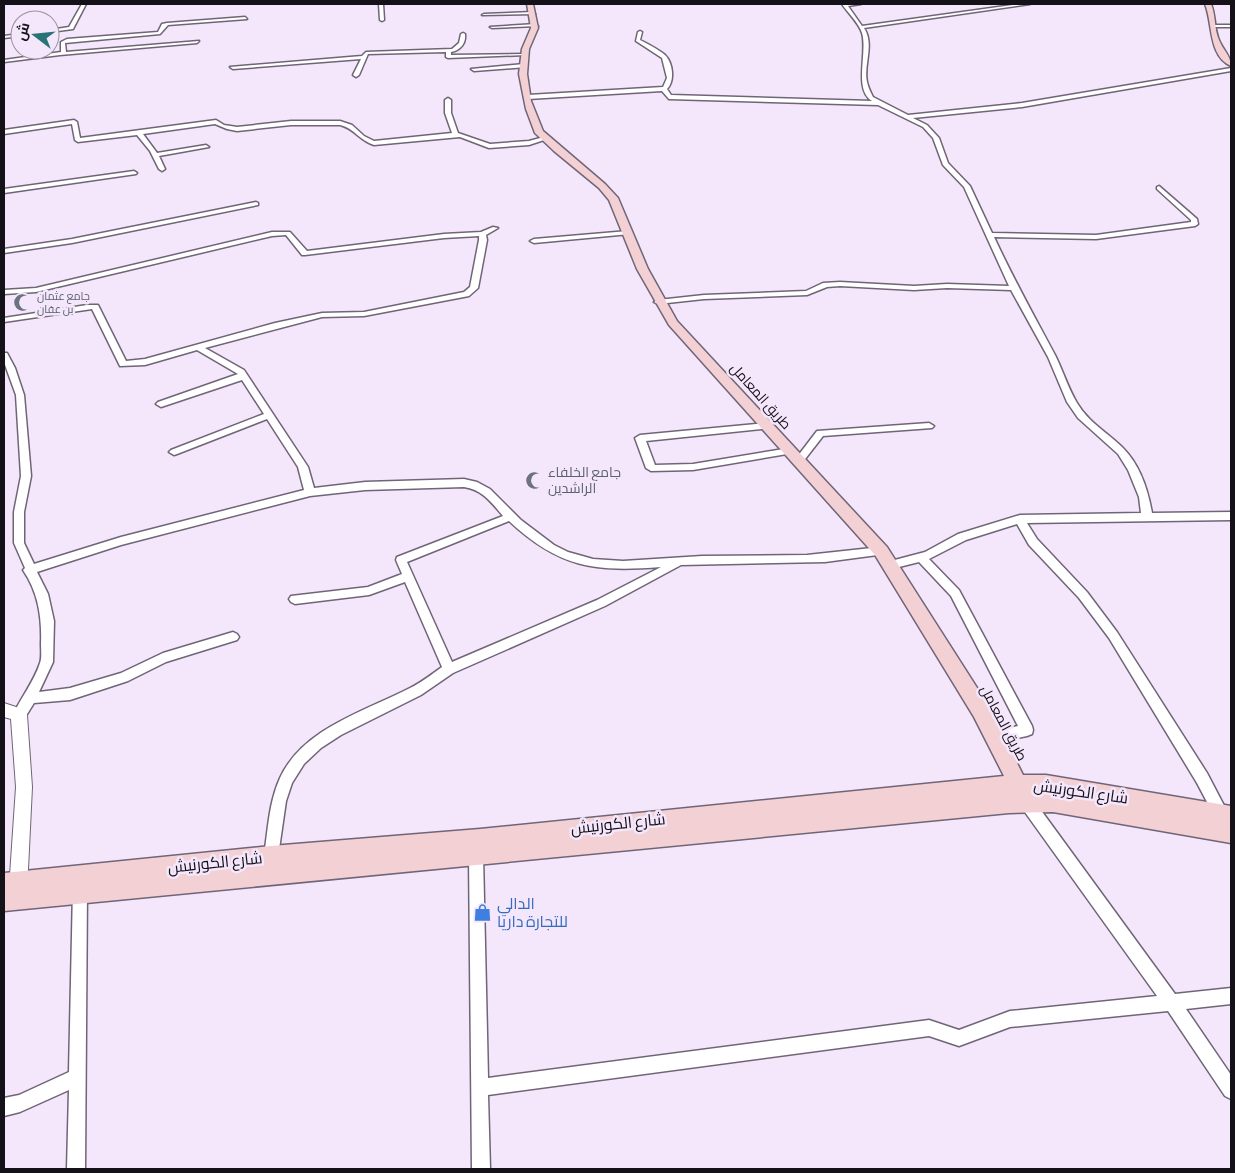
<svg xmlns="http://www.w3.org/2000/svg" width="1235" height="1173" viewBox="0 0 1235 1173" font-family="'Sofia Sans Condensed',Cairo,sans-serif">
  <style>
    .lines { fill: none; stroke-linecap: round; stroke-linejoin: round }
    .minor-casing { stroke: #706577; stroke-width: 3 }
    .tertiary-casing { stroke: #706577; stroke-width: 2 }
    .secondary-casing { stroke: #706577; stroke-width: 3 }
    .minor { fill: #fff; fill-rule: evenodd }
    .tertiary { fill: #fff; fill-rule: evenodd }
    .secondary { fill: #f2d0d4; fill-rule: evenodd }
    .labels { text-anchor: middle; stroke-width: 5; stroke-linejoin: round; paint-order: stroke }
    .far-worship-label { font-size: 11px; fill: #5b616d; stroke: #f4e7fc; text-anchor: start }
    .street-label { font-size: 14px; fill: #151118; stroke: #f4e7fc }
    .worship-label { font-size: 14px; fill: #5b616d; stroke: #f4e7fc; text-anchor: start }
    .near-street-label { font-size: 16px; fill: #151118; stroke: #f4e7fc }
    .near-shop-label { font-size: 16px; fill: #366cbe; stroke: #f4e7fc; text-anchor: start }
  </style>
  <rect width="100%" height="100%" fill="#f4e7fc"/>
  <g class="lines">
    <defs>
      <g id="minor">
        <polygon points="82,4 86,4 73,29 50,32 50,30 69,27"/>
        <polygon points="379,4 383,4 384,20 382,21 380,20"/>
        <path d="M 842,4 L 861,4 L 848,6 L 862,26 L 1020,4 L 1030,4 L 864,28 C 875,45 863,65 867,82 C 868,87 871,93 873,97 L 908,115 L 1022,103 L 1231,68 L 1231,71 L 1022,107 L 913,118 L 927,125 L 939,138 L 948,163 L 970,186 L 992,233 L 1096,235 L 1191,222 L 1191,220 L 1157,189 L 1157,187 L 1159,186 L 1197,219 L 1198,224 L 1195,226 L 1096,239 L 994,237 C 1013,278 1034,316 1055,355 C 1063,371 1068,388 1077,403 C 1088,422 1108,433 1123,448 C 1140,465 1148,490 1152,513 L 1231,512 L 1231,520 L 1027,523 L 1037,539 L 1087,592 L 1117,632 L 1207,773 L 1231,819 L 1231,840 L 1226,838 L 1197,783 L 1109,638 L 1079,598 L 1029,545 L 1017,524 L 966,540 L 929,559 L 959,590 L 1032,726 L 1033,730 L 1032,734 L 1027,736 L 994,743 L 989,741 L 987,737 L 989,733 L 1018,726 L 951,596 L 919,562 L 891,569 L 886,565 L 887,562 L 925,552 L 958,534 L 1020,515 L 1141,513 L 1139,497 L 1128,470 L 1118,454 L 1078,418 L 1067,402 L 1048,357 L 1011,290 L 947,288 L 914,290 L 840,286 L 827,287 L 807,295 L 704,299 L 658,304 L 654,302 L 658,300 L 704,295 L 806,291 L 823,283 L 840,282 L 914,286 L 947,284 L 1009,286 L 964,187 L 943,165 L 933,138 L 923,127 L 878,105 L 669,99 L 662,91 L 528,99 L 525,97 L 528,95 L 663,87 L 667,78 L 662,58 L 636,41 L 638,32 L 640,31 L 642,32 L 640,40 C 648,44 658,49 665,55 C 673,63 675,81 667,89 L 671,95 L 872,101 C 853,90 868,52 862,33 C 859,23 847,12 842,4 Z"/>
        <polygon points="533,12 535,14 482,15 484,14"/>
        <polygon points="245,17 247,19 168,25 160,34 65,43 66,52 199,41 197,43 60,55 4,62 4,60 61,52 61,42 67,39 158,32 162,24 167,23"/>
        <polygon points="536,24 538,26 492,28 490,27"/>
        <polygon points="1215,25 1231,25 1231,27 1213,27"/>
        <path d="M 463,33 L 465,34 C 466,43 461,50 451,52 L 451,55 L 524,54 L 526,55 L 448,58 L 446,57 L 446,52 L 368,54 L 359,75 L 356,77 L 353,75 L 361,59 L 233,69 L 230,67 L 362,56 L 366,52 L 452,49 L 459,43 L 461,34 Z"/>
        <polygon points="20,34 20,36 4,38 4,36"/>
        <polygon points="524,64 526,67 474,71 471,69"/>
        <path d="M 448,98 L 451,100 L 451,113 L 458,133 L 490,144 L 529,141 L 544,137 L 547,139 L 529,145 L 489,148 L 460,137 L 374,145 C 360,141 354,128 340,125 L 291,125 L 237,131 L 227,129 L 215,124 L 143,134 L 157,153 L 206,145 L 209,147 L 159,156 L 165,169 L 162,171 L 159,169 L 150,151 L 137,135 L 78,142 L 75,140 L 72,124 L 4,134 L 4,130 L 74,120 L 77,122 L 80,138 L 216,120 L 224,125 L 237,127 L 291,121 L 340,121 L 352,125 L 364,136 L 374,141 L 452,133 L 445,113 L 445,100 Z"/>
        <polygon points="134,171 137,173 136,174 4,193 4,189"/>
        <polygon points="256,202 258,203 258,205 72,243 4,253 4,249 72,239"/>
        <path d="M 493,227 L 498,228 L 486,235 L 487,240 L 478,288 L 469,296 L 364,316 L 322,317 L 205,348 L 244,370 L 308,467 L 314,488 L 365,482 L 464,479 L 477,482 L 490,489 L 521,520 L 554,545 L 568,552 L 593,559 L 623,561 L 702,556 L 807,555 L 881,547 L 886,551 L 885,554 L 825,562 L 681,565 L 605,606 L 453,673 L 421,695 L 341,735 L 321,748 L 304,764 L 292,783 L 286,801 L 278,856 L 276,861 L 271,863 L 266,861 L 264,856 C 268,830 269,802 280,778 C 303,728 366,711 410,688 C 421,683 432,674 442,667 L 405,582 L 369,595 L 295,604 L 291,602 L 289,599 L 291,596 L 368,587 L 402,574 L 396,560 L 397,557 L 503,516 C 491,502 483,490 464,487 L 365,490 L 310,496 L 121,545 L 37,572 L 48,594 L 54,621 L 53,662 L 39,692 L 70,688 L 121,673 L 163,653 L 233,632 L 237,634 L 239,637 L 237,640 L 166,662 L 128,681 L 70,700 L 34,703 L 24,719 L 19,721 L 14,719 L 13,715 C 21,697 34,682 40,663 C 42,658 41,650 41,644 C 42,616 38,592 23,570 L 25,568 L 14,543 L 14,512 L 21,476 L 16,395 L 4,362 L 4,353 L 7,353 L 15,368 L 24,395 L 31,476 L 24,512 L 24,543 L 34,564 L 121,537 L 304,490 L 298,467 L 267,419 L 177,454 L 174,455 L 169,452 L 171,450 L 264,414 L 242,380 L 161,407 L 156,404 L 158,402 L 238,374 L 197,350 L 145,365 L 120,366 L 92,309 L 4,322 L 4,318 L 87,305 L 98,305 L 126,361 L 145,359 L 275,323 L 322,313 L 364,312 L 464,292 L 470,287 L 479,240 L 479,236 L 444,238 L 305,255 L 302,255 L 286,235 L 272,236 L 36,292 L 4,294 L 4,290 L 36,288 L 272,232 L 290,232 L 307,251 L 444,234 L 481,232 ZM 509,521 C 559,568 595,572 661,567 L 597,600 L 452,662 L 407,562 Z"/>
        <polygon points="628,231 632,233 630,234 534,243 530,241 534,239"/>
        <polygon points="767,423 772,426 770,428 646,441 655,465 693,464 790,448 795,451 793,453 693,470 651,471 646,468 635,438 640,435"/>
        <polygon points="929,423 934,426 932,428 823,436 802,463 799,464 794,461 817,431"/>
        <polygon points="1027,796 1032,798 1175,994 1231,988 1231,1004 1186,1009 1231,1075 1231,1099 1225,1096 1168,1011 1010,1027 959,1046 929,1036 488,1095 490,1169 472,1169 469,855 471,850 476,848 481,850 483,855 488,1078 929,1020 959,1030 1010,1011 1157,996 1022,808 1020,803 1022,798"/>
        <polygon points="80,882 85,884 87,889 85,1169 67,1169 69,1090 20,1112 4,1116 4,1098 19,1095 69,1072 73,889 75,884"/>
      </g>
      <polygon id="tertiary" points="4,703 25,710 27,715 32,787 27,890 24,896 18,899 12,896 9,890 16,787 11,719 4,717"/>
      <g id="secondary">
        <polygon points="527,4 533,4 538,28 529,49 527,74 531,101 543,131 605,184 618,198 648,269 677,321 887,547 988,705 1023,775 1046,775 1231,806 1231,843 1053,812 1009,813 4,911 4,873 271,846 480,829 1004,776 974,717 875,555 669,325 637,269 609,200 599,188 554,151 535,133 526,109 519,74 522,49 531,28"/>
        <path d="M 1205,4 L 1211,4 C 1216,16 1214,29 1219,40 C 1223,50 1231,56 1231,66 C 1208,56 1213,23 1205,4 Z"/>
      </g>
    </defs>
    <use href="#minor" class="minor-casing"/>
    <use href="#tertiary" class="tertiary-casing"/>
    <use href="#secondary" class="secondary-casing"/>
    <use href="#minor" class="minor"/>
    <use href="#tertiary" class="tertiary"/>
    <use href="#secondary" class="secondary"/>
  </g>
  <defs>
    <symbol id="mosque-bare" viewBox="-9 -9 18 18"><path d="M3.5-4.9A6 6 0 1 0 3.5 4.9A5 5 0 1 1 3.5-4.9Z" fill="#6b7280" stroke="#f4e7fc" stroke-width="2.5" paint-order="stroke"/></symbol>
    <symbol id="shop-bare" viewBox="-9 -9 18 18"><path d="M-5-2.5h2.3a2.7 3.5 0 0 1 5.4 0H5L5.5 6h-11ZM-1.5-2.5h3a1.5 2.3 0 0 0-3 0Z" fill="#3f7fe0" stroke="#f4e7fc" stroke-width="2.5" paint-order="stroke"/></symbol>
  </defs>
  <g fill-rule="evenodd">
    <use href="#mosque-bare" x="10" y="290" width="25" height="25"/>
    <use href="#mosque-bare" x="522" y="468" width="25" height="25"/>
    <use href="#shop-bare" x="470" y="900" width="25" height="25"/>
  </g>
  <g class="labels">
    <g class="far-worship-label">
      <text x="37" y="300">جامع عثمان<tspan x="37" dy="13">بن عفان</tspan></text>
    </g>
    <g class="street-label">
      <text transform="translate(761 396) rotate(48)" y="5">طريق المعامل</text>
      <text transform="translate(1004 723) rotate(62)" y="5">طريق المعامل</text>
    </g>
    <g class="worship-label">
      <text x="548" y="477">جامع الخلفاء<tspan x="548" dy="16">الراشدين</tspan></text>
    </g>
    <g class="near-street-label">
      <text transform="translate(1081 791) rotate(8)" y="6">شارع الكورنيش</text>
      <text transform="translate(618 823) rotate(-6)" y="6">شارع الكورنيش</text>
      <text transform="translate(215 862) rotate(-6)" y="6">شارع الكورنيش</text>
    </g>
    <g class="near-shop-label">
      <text x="497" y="909">الدالي<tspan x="497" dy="18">للتجارة داريا</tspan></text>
    </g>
  </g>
  <rect width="1235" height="1173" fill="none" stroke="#151118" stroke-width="10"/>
  <g transform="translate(35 35) rotate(286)"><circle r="24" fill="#f4e7fc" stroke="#9b91a1"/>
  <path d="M0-4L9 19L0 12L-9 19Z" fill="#287376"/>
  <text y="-8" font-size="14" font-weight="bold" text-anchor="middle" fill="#151118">ش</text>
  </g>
</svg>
